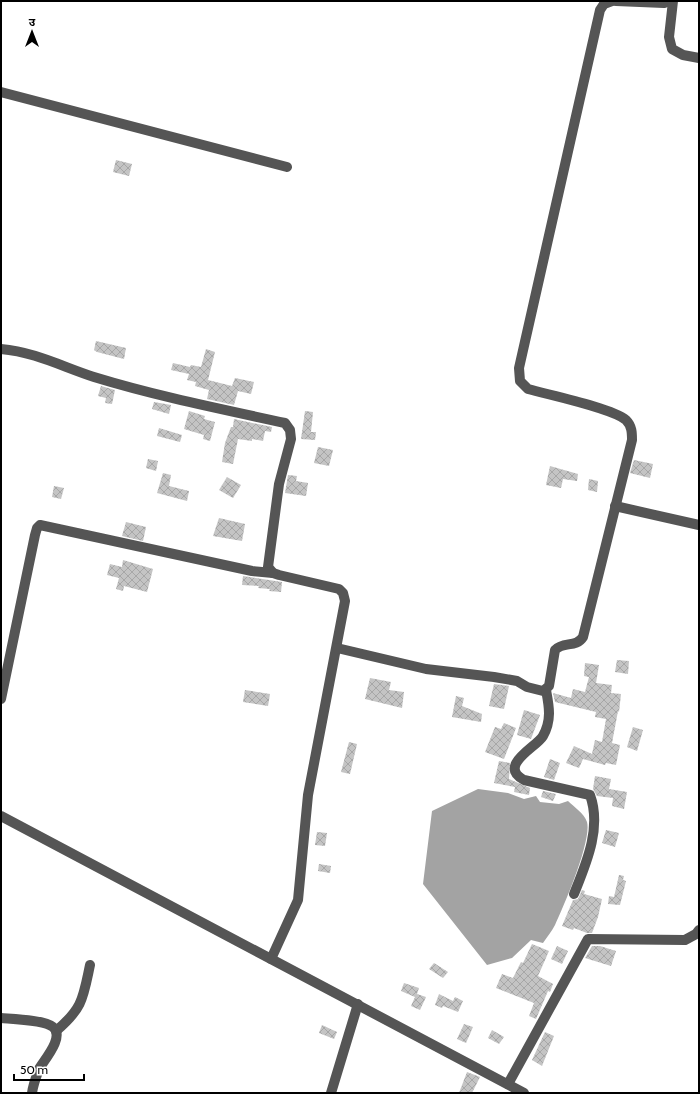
<svg xmlns="http://www.w3.org/2000/svg" width="700" height="1094" viewBox="0 0 700 1094" font-family="Cabin,'Noto Sans Devanagari',sans-serif">
  <style>
    .water { fill: #a3a3a3 }
    .building { fill: url(#building-cross-hatch) }
    .lines { fill: none; stroke-linecap: round; stroke-linejoin: round }
    .minor { stroke: #555; stroke-width: 10 }
  </style>
  <defs>
    <pattern id="building-cross-hatch" width="8" height="8" patternUnits="userSpaceOnUse"><rect width="8" height="8" fill="#c4c4c4"/><path d="M0 0l8 8M0 8l8-8" fill="none" stroke="#a7a7a7"/></pattern>
  </defs>
  <rect width="100%" height="100%" fill="#fff"/>
  <path class="water" d="M 478,789 L 508,793 L 524,799 L 536,796 L 540,802 L 559,804 L 568,801 C 574,807 584,813 587,822 C 592,840 564,906 555,925 C 552,931 547,937 543,943 L 531,940 L 512,958 L 487,965 L 423,884 L 432,811 Z"/>
  <g class="building">
    <polygon points="116,160 132,164 129,176 113,172"/>
    <polygon points="96,341 126,348 124,359 97,352 94,350"/>
    <polygon points="206,349 215,352 208,380 232,386 235,378 254,382 251,394 238,391 234,405 207,399 209,390 195,386 196,382 187,380 189,374 171,370 173,363 190,367 191,365 201,367"/>
    <polygon points="101,386 115,390 112,404 105,403 106,398 98,396"/>
    <polygon points="154,402 171,405 169,414 152,409"/>
    <polygon points="189,411 205,416 204,419 215,422 210,441 203,439 204,435 184,429"/>
    <polygon points="305,411 313,412 311,432 316,432 315,440 301,439"/>
    <polygon points="234,419 272,427 271,432 265,431 263,441 252,439 252,441 238,439 233,464 222,462 225,443 231,427 233,427"/>
    <polygon points="159,428 182,435 180,442 157,436"/>
    <polygon points="318,447 333,450 329,466 314,463"/>
    <polygon points="148,459 158,461 156,471 146,468"/>
    <polygon points="634,460 653,464 650,478 630,473"/>
    <polygon points="550,466 578,474 577,481 563,479 561,488 546,485"/>
    <polygon points="163,473 171,475 169,486 189,491 187,501 157,493"/>
    <polygon points="288,475 297,476 296,481 308,483 306,496 285,493"/>
    <polygon points="227,477 241,485 233,498 219,490"/>
    <polygon points="589,479 598,481 597,492 588,490"/>
    <polygon points="54,486 64,488 61,499 52,497"/>
    <polygon points="219,518 245,524 242,541 213,536"/>
    <polygon points="126,522 146,527 143,541 122,536"/>
    <polygon points="123,560 153,569 147,592 124,586 123,591 116,589 119,578 107,575 110,564 122,567"/>
    <polygon points="243,576 282,582 281,592 269,591 270,589 258,588 259,586 242,585"/>
    <polygon points="617,660 629,661 628,674 615,672"/>
    <polygon points="585,663 599,665 596,683 612,685 611,693 621,694 619,712 618,711 612,743 620,745 616,765 606,763 605,765 583,759 579,768 566,763 574,746 592,754 595,740 602,742 606,719 595,717 596,712 555,702 553,693 571,698 573,689 585,692 589,677 584,676"/>
    <polygon points="370,678 391,682 389,690 404,692 402,708 365,699"/>
    <polygon points="494,684 509,686 504,709 489,706"/>
    <polygon points="245,690 270,694 268,706 243,702"/>
    <polygon points="456,696 464,698 462,706 482,714 481,722 452,717"/>
    <polygon points="524,710 540,715 531,739 517,735"/>
    <polygon points="504,723 516,728 504,759 485,752 495,727 501,729"/>
    <polygon points="633,727 643,730 637,751 627,747"/>
    <polygon points="349,742 357,744 350,774 341,772"/>
    <polygon points="550,759 560,763 554,780 544,777"/>
    <polygon points="499,761 510,763 509,779 530,788 529,795 514,792 515,787 494,783"/>
    <polygon points="595,776 611,779 609,789 627,792 624,809 612,806 613,798 597,796 593,789"/>
    <polygon points="543,791 556,794 553,801 541,797"/>
    <polygon points="606,830 619,833 615,847 602,843"/>
    <polygon points="317,832 327,833 325,846 315,845"/>
    <polygon points="319,864 331,866 330,873 318,871"/>
    <polygon points="619,875 624,876 623,880 626,881 620,905 608,904 609,896 614,897"/>
    <polygon points="582,890 585,891 584,894 602,899 598,917 592,933 587,933 574,928 573,930 562,926 573,900 578,899"/>
    <polygon points="532,944 549,951 538,976 553,984 550,992 548,991 536,1019 529,1016 534,1003 496,988 502,974 513,978 521,962 523,963"/>
    <polygon points="557,946 568,951 562,964 551,959"/>
    <polygon points="592,946 600,946 616,951 611,966 585,958"/>
    <polygon points="434,963 448,972 443,978 429,969"/>
    <polygon points="404,983 419,988 417,994 426,997 420,1010 411,1006 415,997 401,991"/>
    <polygon points="439,994 453,1001 455,997 463,1001 458,1012 443,1006 442,1008 435,1005"/>
    <polygon points="464,1024 473,1027 466,1043 457,1039"/>
    <polygon points="322,1025 337,1032 334,1039 319,1033"/>
    <polygon points="492,1030 504,1037 499,1044 488,1038"/>
    <polygon points="545,1032 554,1036 542,1066 532,1060"/>
    <polygon points="467,1072 480,1077 472,1093 459,1093"/>
  </g>
  <g class="lines">
    <g class="minor">
      <polyline points="616,1 664,3 669,1"/>
      <polyline points="673,1 669,37 672,49 683,55 699,58"/>
      <polyline points="1,92 287,167"/>
      <path d="M 1,349 C 35,352 63,367 94,377 C 156,396 221,409 285,423 L 290,430 L 291,439 L 279,484 L 268,567 L 273,573 L 279,575 L 339,589 L 343,593 L 345,601 L 308,795 L 298,900 L 271,959"/>
      <polyline points="615,506 699,525"/>
      <path d="M 337,648 L 426,669 L 494,677 L 517,681 L 527,687 L 543,691 L 549,686 L 555,650 C 563,641 576,648 583,637 L 632,440 C 632,433 632,426 626,420 C 612,408 549,395 528,389 L 520,381 L 519,368 L 600,10 L 604,4 L 612,1"/>
      <path d="M 546,690 C 549,706 552,720 543,736 C 537,747 497,765 524,780 L 590,795 C 602,828 586,864 574,894"/>
      <polyline points="1,699 35,535 37,528 40,525 252,571 273,573"/>
      <polyline points="1,816 524,1093"/>
      <path d="M 1,1018 C 13,1019 45,1020 53,1027 C 65,1037 44,1060 39,1069 C 36,1077 33,1085 32,1093"/>
      <path d="M 56,1031 C 83,1008 83,998 90,965"/>
      <polyline points="508,1084 588,939 685,940 696,934 699,930"/>
      <polyline points="331,1093 358,1004"/>
    </g>
  </g>
  <rect width="700" height="1094" fill="none" stroke="#000000" stroke-width="4"/>
  <g transform="translate(32 32)" stroke="#ffffff" stroke-width="3" paint-order="stroke">
  <path d="M0-3L7 15L0 10L-7 15Z" fill="#000000"/>
  <text y="-6" font-size="11" font-weight="bold" text-anchor="middle" fill="#000000">उ</text>
  </g>
  <path d="M14 1074v6h70v-6" fill="none" stroke="#000000" stroke-width="2"/>
  <text x="20" y="1074" font-size="12" fill="#000000" stroke="#ffffff" stroke-width="3" paint-order="stroke">50 m</text>
</svg>
